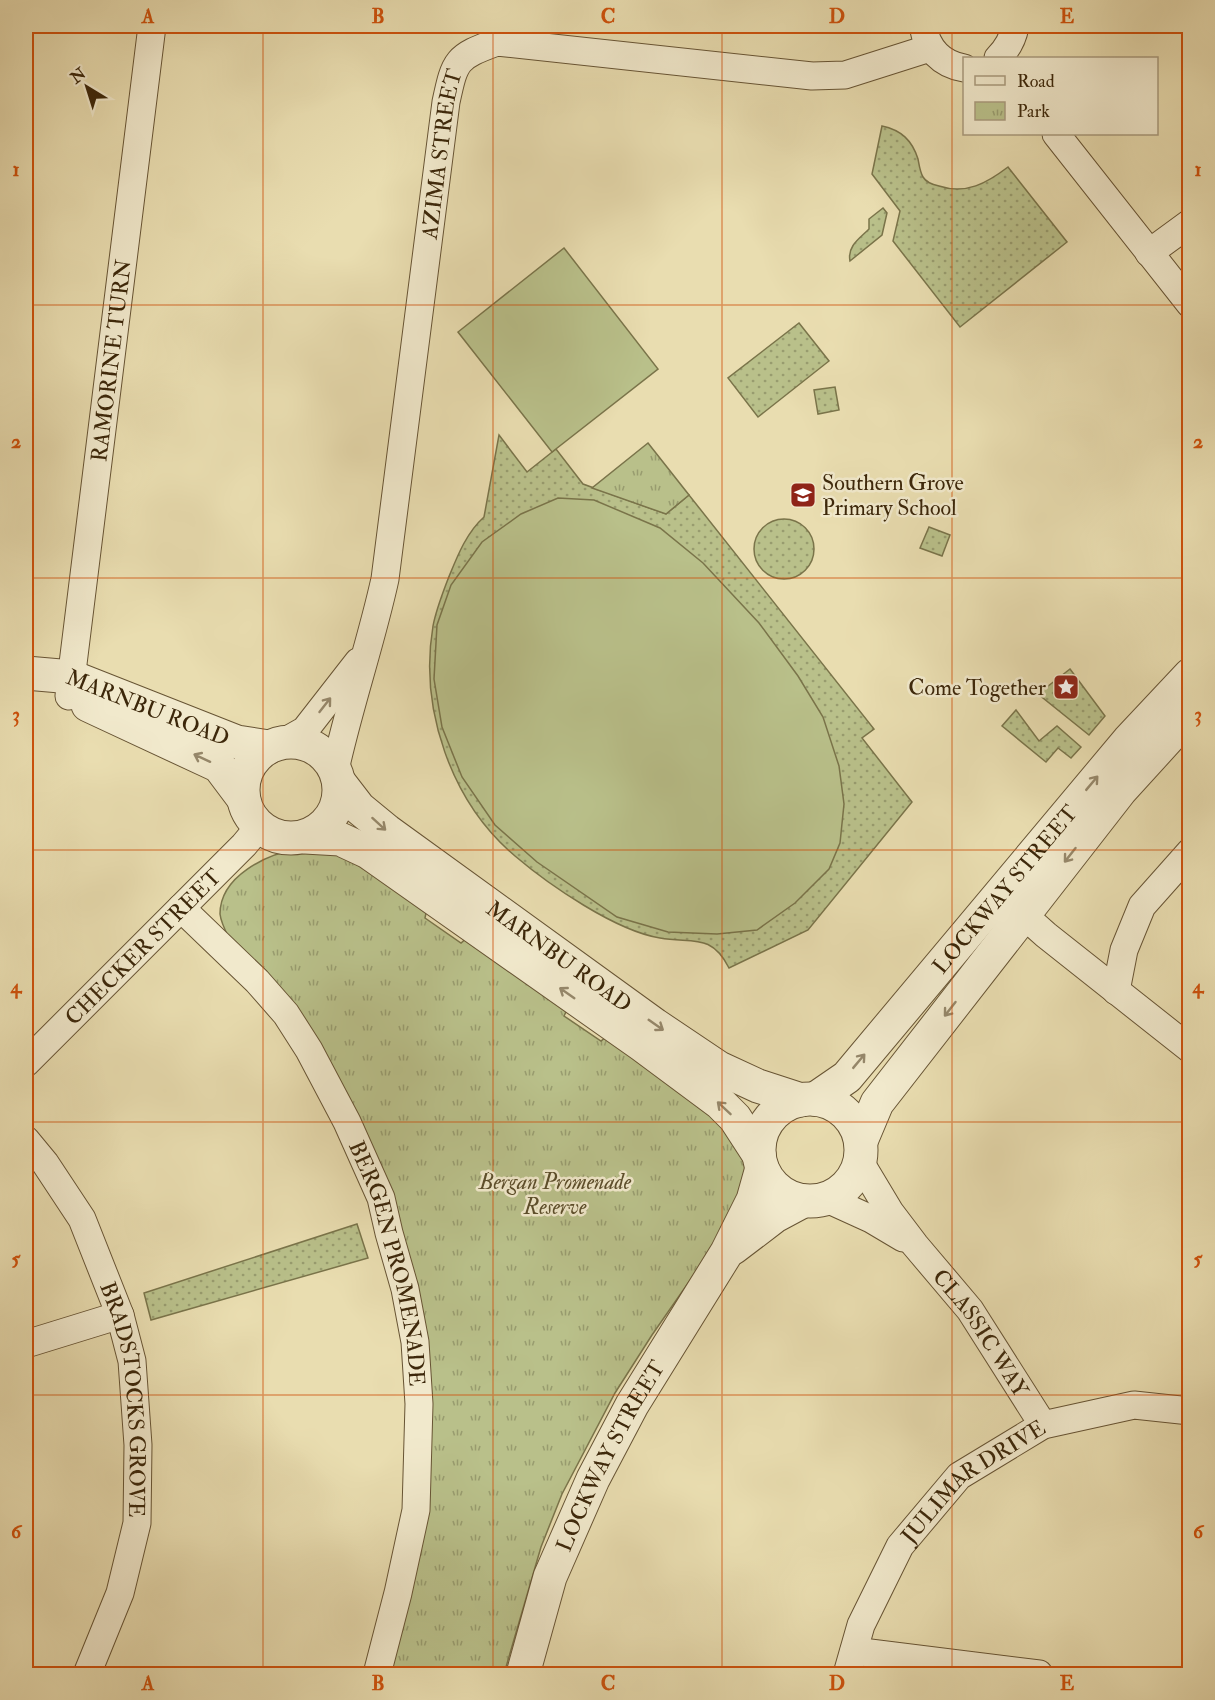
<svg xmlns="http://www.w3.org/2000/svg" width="1215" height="1700" viewBox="0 0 1215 1700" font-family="'IM FELL Double Pica',serif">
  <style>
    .grass { fill: url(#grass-dots); stroke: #7a744a; stroke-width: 1.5 }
    .park { fill: url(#park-tufts); stroke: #7a744a; stroke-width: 1.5 }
    .pitch { fill: #b9c08a; stroke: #7a744a; stroke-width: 1.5 }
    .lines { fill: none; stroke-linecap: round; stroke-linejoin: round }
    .minor-casing { stroke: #675434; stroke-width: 29 }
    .tertiary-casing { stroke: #675434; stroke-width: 35 }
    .minor { stroke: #f1e9cc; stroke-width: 27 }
    .tertiary { stroke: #f1e9cc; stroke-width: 33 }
    .oneway { stroke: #96886b }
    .grid { fill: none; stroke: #ce520c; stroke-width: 1.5; stroke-opacity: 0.55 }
    .labels { text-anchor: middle; stroke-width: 5; stroke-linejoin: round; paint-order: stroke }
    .street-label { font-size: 22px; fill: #3c270a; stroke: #f1e9cc }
    .poi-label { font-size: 22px; fill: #3c270a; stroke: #f1e9cc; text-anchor: start }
    .park-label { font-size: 22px; font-style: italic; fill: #5b4d2a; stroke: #f1e9cc }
    .neatline { fill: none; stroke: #ce520c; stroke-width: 2 }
    .grid-label { font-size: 20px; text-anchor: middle; font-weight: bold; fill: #ce520c }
  </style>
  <defs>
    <pattern id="grass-dots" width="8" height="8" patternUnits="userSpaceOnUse" patternTransform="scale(1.5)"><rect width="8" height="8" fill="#b9c08a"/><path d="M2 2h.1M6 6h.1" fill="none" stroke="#989c6f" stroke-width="1.8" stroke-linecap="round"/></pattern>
    <pattern id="park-tufts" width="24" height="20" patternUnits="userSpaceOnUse" patternTransform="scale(1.5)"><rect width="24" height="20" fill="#b9c08a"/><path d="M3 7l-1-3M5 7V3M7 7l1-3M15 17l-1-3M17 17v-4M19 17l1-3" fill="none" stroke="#989c6f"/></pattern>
  </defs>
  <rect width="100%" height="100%" fill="#e9ddb0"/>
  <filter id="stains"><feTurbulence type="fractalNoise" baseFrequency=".00333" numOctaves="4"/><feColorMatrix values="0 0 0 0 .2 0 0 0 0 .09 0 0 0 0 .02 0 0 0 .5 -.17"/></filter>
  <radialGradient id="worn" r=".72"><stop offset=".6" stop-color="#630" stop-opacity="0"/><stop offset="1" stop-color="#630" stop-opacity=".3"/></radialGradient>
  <g class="grass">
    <path d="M 882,126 C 901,130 912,140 918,159 C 919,164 920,172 923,177 C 926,182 934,185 939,186 C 966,195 987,183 1008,167 L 1067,242 L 960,327 L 893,241 L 900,211 L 872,174 Z"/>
    <path d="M 883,208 L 887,213 L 882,235 L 850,261 C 847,246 860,238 869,229 L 869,219 Z"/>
    <polygon points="799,323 829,361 758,417 728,378"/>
    <polygon points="835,387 839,410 818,414 814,390"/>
    <path d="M 499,435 L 527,472 L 556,449 L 583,484 L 666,514 L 689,495 L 874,729 L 862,738 L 912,802 L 808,930 L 729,968 C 711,932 691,944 660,938 C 616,931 549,885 515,856 C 451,802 419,709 433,626 C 436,610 442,595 448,579 C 457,557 466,533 484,517 Z"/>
    <circle cx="784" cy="549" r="30"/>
    <polygon points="929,527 950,535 942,556 920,548"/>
    <polygon points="1070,669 1105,716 1089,735 1038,694"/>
    <polygon points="1016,710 1039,741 1057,726 1081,747 1071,758 1058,748 1046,762 1002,726"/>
    <polygon points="357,1224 368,1258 151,1320 144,1293"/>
  </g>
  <g class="park">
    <polygon points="648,443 689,495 666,514 592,488"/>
    <path d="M 298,849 L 333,854 L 348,859 L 427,908 L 425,918 L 461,943 L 468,937 L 568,1008 L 564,1016 L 601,1041 L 607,1036 L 726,1122 L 749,1160 L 732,1220 L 652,1335 L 615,1393 L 562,1494 L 541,1547 L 504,1674 L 388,1674 L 426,1516 L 387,1185 L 230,940 C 226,932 221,923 220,914 C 220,876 267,854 298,849 Z"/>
  </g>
  <g class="pitch">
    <polygon points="564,248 658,369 552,452 458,332"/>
    <polygon points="558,498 594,500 660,528 703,563 759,623 798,676 823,717 839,766 844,804 840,843 829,869 795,903 757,930 717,934 668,932 617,917 537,862 495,825 462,777 442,727 434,679 437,625 451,585 482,542 521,514"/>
  </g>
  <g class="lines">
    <defs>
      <g id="minor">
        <path d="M 923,26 C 927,49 941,64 964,68"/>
        <path d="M 998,58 C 1008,48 1013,39 1015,26"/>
        <polyline points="1056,134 1190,304"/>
        <polyline points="1149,253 1190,223"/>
        <path id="s1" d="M 69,696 L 152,26"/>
        <polyline points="282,743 305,730 358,662"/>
        <path id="s2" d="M 335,770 C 349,706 371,643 385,579 L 446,102 C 455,60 456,57 497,42 L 812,76 L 845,75 L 930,48"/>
        <polyline points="1009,902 1046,935 1190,1049"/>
        <path id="s3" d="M 181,908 L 257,981 L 286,1014 L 309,1050 L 347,1122 L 381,1198 L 389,1233 L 405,1289 L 415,1342 L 419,1404 L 416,1510 L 398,1593 L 377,1674"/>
        <polyline points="1116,991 1124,950 1142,906 1190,852"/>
        <path id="s4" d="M 26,1063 L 244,845 L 259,827"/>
        <path id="s5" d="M 26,1140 L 45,1163 L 82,1219 L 120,1315 L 132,1361 L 138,1445 L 137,1523 L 120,1593 L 87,1674"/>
        <path id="s6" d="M 860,1162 L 890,1212 L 915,1245 L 970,1310 L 1043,1425"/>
        <polyline points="827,1199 871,1219 903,1238"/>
        <polyline points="26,1344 120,1315"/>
        <polyline points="854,1651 1039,1674"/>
        <path id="s7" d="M 847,1674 L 861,1625 L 900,1546 L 959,1476 L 1043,1425 L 1134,1405 L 1190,1411"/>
      </g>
      <g id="tertiary">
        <path id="s8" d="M 26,673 L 72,677 L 237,742 L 269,747"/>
        <polyline points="88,705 219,766 243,798"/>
        <circle cx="291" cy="790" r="48"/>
        <path id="s9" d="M 339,782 L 359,808 L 387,831 L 655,1025 L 719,1068 L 758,1086 L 801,1100"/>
        <polyline points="305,837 340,839 368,852 642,1045 720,1103 735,1118 759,1155"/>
        <circle cx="810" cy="1150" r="51"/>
        <path id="s10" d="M 815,1099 L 847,1077 L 1129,740 L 1190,675"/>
        <polyline points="861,1141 877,1103 1120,791 1190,714"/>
        <polyline points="733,1248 775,1216 803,1201"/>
        <path id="s11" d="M 523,1674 L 550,1577 L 593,1479 L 632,1405 L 727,1252 L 753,1200 L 762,1168"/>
      </g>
    </defs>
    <use href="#minor" class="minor-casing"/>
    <use href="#tertiary" class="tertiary-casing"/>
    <use href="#minor" class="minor"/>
    <use href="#tertiary" class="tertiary"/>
  </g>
  <defs><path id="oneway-shaft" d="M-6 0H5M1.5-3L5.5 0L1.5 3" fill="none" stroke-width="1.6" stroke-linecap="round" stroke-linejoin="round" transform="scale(1.5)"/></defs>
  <g class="oneway">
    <use href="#oneway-shaft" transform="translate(325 705) rotate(-52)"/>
    <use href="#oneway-shaft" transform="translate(202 758) rotate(-155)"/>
    <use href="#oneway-shaft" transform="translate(1092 783) rotate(-50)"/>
    <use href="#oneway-shaft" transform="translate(379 824) rotate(42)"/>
    <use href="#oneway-shaft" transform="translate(1070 855) rotate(128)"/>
    <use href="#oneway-shaft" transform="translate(567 993) rotate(-145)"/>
    <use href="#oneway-shaft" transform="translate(950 1009) rotate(128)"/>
    <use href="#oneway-shaft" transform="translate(656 1025) rotate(35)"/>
    <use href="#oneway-shaft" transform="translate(859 1061) rotate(-50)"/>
    <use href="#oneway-shaft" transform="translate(724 1108) rotate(-137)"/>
  </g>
  <path class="grid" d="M 263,26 L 263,1674M 493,26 L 493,1674M 722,26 L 722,1674M 952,26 L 952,1674M 26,305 L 1190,305M 26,578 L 1190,578M 26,850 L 1190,850M 26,1122 L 1190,1122M 26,1395 L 1190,1395"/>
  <defs>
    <symbol id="school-square" viewBox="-11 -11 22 22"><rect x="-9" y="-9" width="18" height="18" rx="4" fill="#8f2418" stroke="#f1e9cc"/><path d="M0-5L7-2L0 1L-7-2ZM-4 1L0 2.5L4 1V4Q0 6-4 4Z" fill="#fff"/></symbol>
    <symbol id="sight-square" viewBox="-11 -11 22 22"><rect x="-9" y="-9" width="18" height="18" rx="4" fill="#8f2418" stroke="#f1e9cc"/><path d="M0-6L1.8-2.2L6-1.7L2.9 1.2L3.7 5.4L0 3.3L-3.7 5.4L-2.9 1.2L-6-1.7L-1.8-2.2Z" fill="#fff"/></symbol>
  </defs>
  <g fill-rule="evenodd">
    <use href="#school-square" x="788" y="480" width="30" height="30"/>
    <use href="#sight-square" x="1051" y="672" width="30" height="30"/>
  </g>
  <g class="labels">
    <g class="street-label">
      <text dy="8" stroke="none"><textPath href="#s2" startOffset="626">AZIMA STREET</textPath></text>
      <text dy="8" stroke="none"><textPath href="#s1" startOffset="338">RAMORINE TURN</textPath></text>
      <text dy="8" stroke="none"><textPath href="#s8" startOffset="128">MARNBU ROAD</textPath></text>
      <text dy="8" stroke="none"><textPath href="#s10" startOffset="284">LOCKWAY STREET</textPath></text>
      <text dy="8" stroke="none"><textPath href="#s4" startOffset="165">CHECKER STREET</textPath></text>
      <text dy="8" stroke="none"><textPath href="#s9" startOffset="282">MARNBU ROAD</textPath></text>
      <text dy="8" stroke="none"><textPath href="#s3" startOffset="422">BERGEN PROMENADE</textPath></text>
      <text dy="8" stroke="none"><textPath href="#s6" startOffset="210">CLASSIC WAY</textPath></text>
      <text dy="8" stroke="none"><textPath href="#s5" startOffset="285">BRADSTOCKS GROVE</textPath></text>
      <text dy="8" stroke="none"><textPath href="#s11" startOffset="236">LOCKWAY STREET</textPath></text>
      <text dy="8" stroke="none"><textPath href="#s7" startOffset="238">JULIMAR DRIVE</textPath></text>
    </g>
    <g class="poi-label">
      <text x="822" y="490">Southern Grove<tspan x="822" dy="25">Primary School</tspan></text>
      <text x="1046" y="695" text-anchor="end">Come Together</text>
    </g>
    <g class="park-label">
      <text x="555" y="1189">Bergan Promenade<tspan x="555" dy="25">Reserve</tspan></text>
    </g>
  </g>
  <rect width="1215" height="1700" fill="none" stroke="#e9ddb0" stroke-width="66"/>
  <rect x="963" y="57" width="195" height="78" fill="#f1e9cc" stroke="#a99b7e" stroke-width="1.5"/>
  <rect x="975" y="76" width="30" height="9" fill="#f1e9cc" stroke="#a99b7e" stroke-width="1.5"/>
  <text x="1017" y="87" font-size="18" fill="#3c270a">Road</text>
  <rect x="975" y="102" width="30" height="18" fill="url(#park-tufts)" stroke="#a99b7e" stroke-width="1.5"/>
  <text x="1017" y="117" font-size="18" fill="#3c270a">Park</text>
  <g transform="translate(87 87) rotate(322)" stroke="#f1e9cc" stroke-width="4.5" paint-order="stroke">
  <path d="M0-4.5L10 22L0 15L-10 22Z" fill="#3c270a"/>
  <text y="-9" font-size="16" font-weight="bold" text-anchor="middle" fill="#3c270a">N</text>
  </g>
  <rect x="33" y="33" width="1149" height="1634" class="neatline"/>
  <g class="grid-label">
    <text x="148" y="23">A</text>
    <text x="378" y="23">B</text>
    <text x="608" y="23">C</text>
    <text x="837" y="23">D</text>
    <text x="1067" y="23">E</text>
    <text x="16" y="176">1</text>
    <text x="1198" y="176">1</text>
    <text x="16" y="448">2</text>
    <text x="1198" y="448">2</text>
    <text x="16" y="721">3</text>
    <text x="1198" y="721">3</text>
    <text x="16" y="993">4</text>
    <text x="1198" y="993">4</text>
    <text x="16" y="1265">5</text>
    <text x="1198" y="1265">5</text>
    <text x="16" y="1538">6</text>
    <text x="1198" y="1538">6</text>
    <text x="148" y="1690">A</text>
    <text x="378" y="1690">B</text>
    <text x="608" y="1690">C</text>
    <text x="837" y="1690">D</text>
    <text x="1067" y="1690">E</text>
  </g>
  <rect width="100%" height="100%" filter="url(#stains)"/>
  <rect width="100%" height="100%" fill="url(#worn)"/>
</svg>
